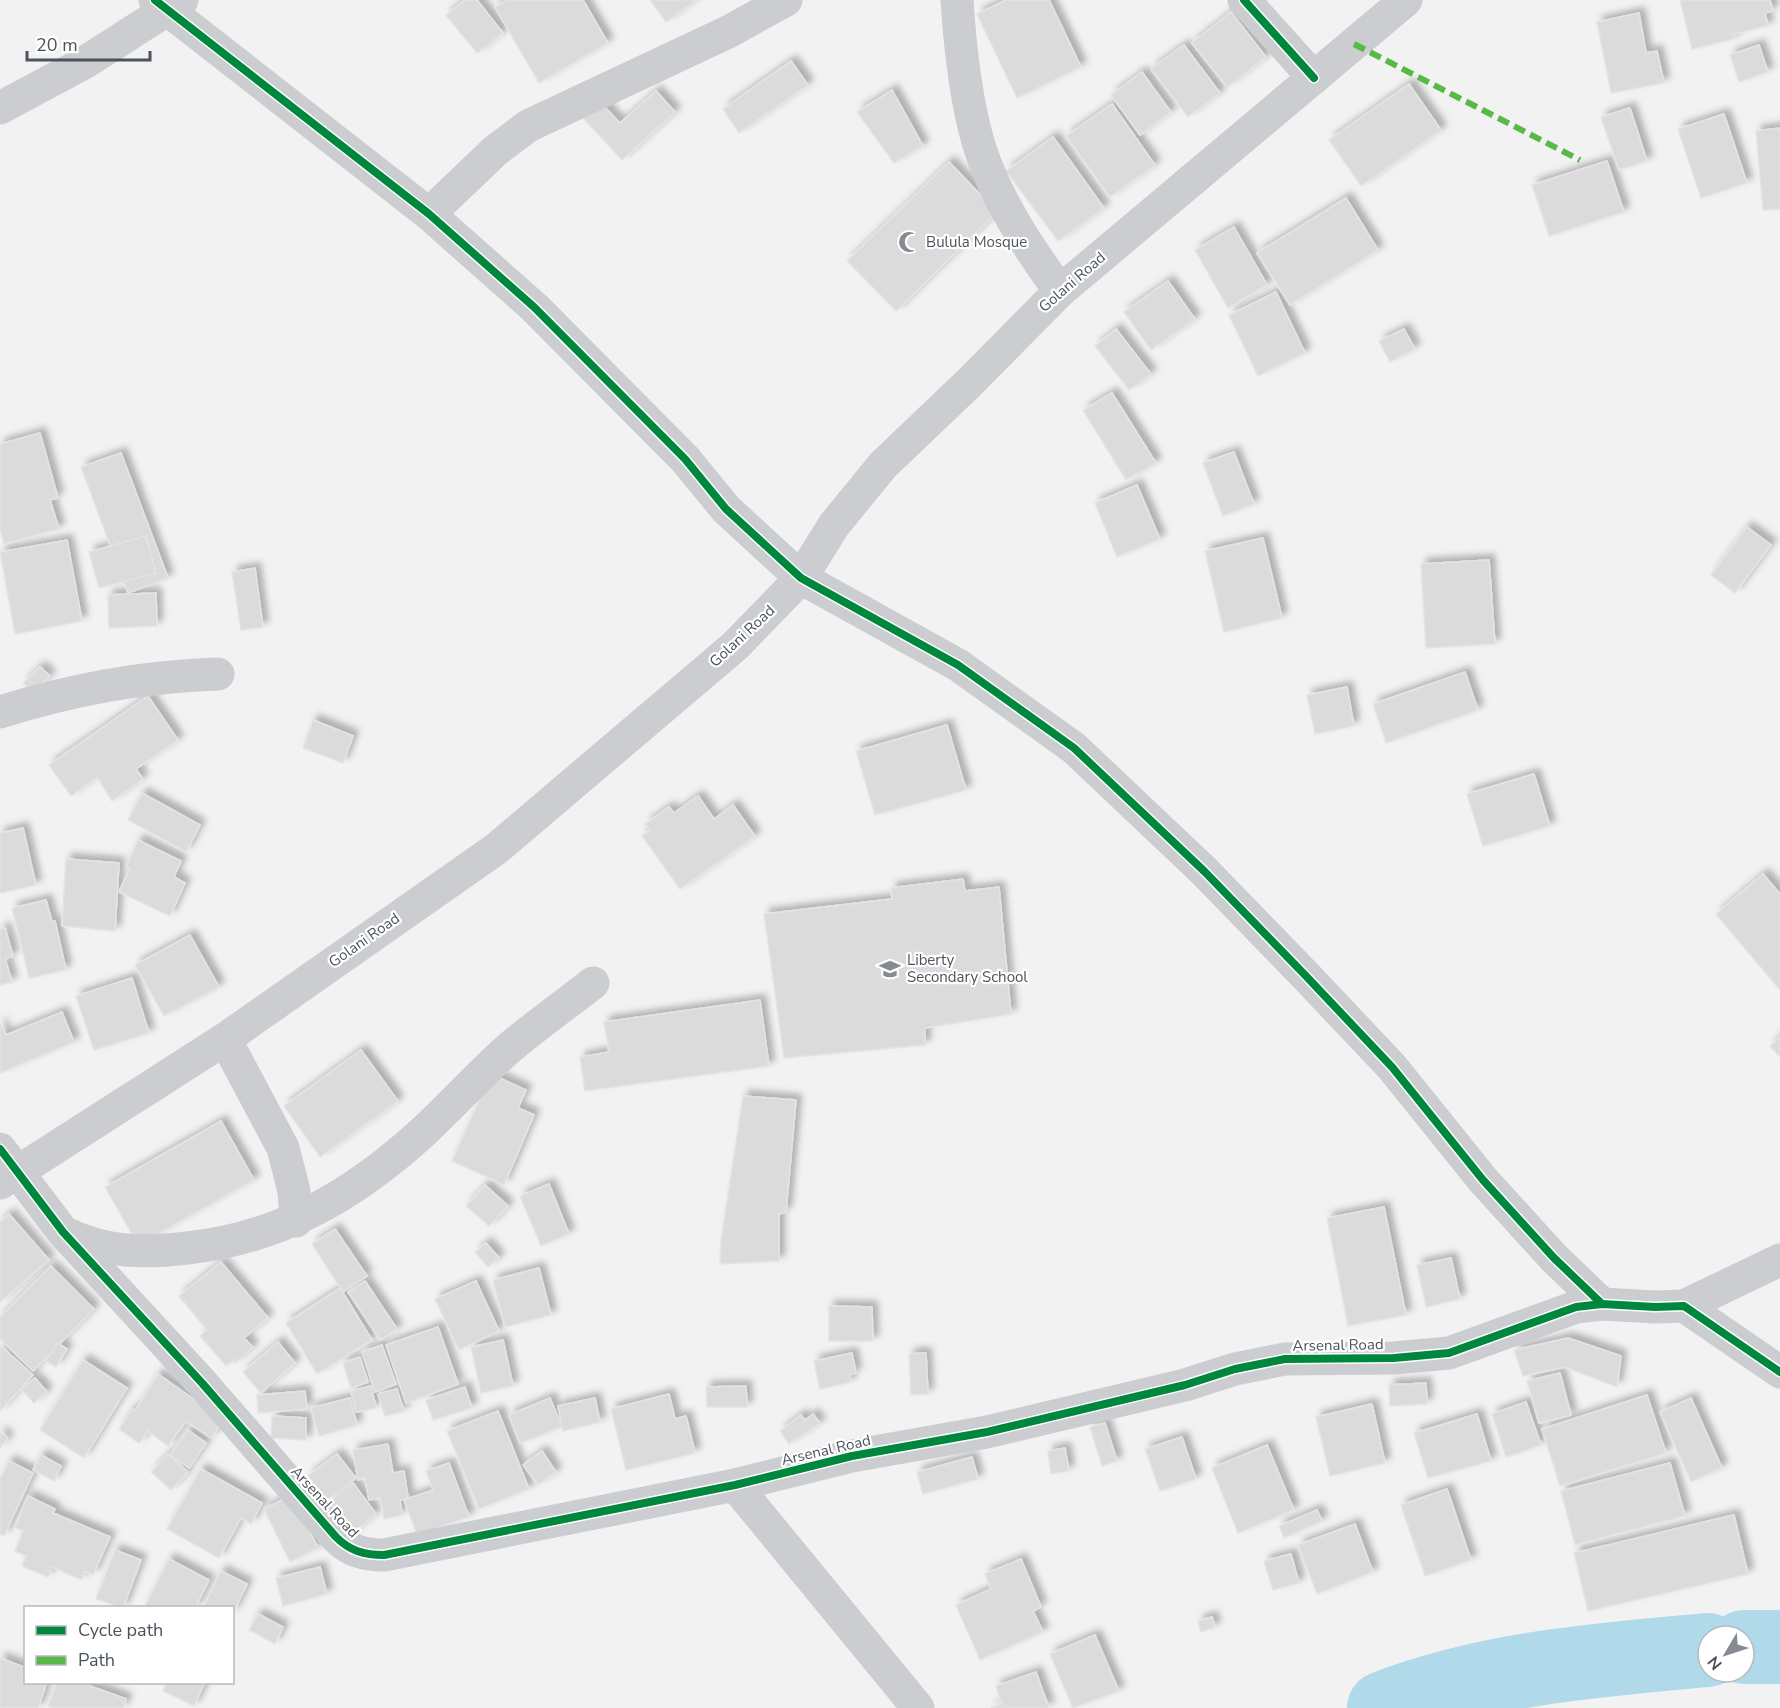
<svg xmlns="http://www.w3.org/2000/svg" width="1780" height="1708" viewBox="0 0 1780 1708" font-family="'Nunito Sans',sans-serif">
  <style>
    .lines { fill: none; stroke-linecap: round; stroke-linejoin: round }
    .river { stroke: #b0daea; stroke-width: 74 }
    .building { fill: #dbdbdc; stroke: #e4e4e5; stroke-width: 1.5; filter: url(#shadow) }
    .minor { stroke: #cccdd0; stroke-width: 33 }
    .quiet { stroke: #58b947; stroke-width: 6; stroke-dasharray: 12 6; stroke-linecap: butt }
    .cycleway-casing { stroke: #fff; stroke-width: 11 }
    .cycleway { stroke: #00873e; stroke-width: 8 }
    .labels { text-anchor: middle; stroke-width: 4.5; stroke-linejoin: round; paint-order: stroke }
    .poi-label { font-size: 15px; fill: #4a535d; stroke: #fff; text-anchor: start }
    .street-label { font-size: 15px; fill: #4a535d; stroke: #fff }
  </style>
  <defs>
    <filter id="shadow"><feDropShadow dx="5.5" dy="-5.5" stdDeviation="3" flood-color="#0004"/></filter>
  </defs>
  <rect width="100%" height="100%" fill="#f2f2f2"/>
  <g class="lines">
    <g class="river">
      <polyline points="1744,1647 1780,1647"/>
      <path d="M 1384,1708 C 1487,1668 1599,1660 1708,1650"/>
    </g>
  </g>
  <g class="building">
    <polygon points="465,0 477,0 503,33 477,53 446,15"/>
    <polygon points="508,0 583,0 608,43 539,83 495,7"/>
    <polygon points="650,0 696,0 666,22"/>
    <polygon points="1006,0 1049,0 1081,67 1017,98 977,14"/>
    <polygon points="1680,0 1770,0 1773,11 1765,13 1768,26 1733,34 1734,39 1692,49"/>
    <polygon points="1231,12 1266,57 1227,87 1192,43"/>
    <polygon points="1639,13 1646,53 1657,51 1664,83 1611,93 1597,22"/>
    <polygon points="1184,45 1220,93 1188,117 1151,69"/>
    <polygon points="1759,45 1768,72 1739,82 1730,55"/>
    <polygon points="791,61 808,85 739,133 723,109"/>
    <polygon points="1142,72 1171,112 1140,135 1111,95"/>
    <polygon points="1409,84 1441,130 1361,186 1329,140"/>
    <polygon points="892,90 923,146 894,163 857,112"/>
    <polygon points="656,91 675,112 622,160 583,118 600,102 620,123"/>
    <polygon points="1112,104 1155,165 1110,197 1066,136"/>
    <polygon points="1630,108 1647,161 1619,170 1601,117"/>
    <polygon points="1724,114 1747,183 1701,198 1678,129"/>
    <polygon points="1780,128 1780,209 1763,210 1756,131"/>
    <polygon points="1053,137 1104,208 1058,241 1006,171"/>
    <polygon points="1607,161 1624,212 1549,236 1532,185"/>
    <polygon points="949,162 997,212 896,311 847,261"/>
    <polygon points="1346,198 1378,250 1290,305 1257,253"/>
    <polygon points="1234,227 1267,285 1228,308 1195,250"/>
    <polygon points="1168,281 1195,319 1151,350 1124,312"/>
    <polygon points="1276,292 1305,353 1258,376 1229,315"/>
    <polygon points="1116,329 1151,374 1129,390 1095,346"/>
    <polygon points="1404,329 1415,349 1390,362 1379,341"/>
    <polygon points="1112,393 1156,463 1126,480 1083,410"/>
    <polygon points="40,433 58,498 50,500 59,529 4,544 0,529 0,444"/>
    <polygon points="1234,452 1254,504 1223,516 1203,463"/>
    <polygon points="121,453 168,578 128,593 81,467"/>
    <polygon points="1137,485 1160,539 1117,557 1095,503"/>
    <polygon points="1747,527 1771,545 1735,593 1711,575"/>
    <polygon points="146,536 156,573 99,588 89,552"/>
    <polygon points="1263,538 1282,618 1224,632 1205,551"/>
    <polygon points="67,540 82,621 15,634 0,552"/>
    <polygon points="1489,560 1495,644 1426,648 1421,564"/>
    <polygon points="255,568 263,627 241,630 232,572"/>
    <polygon points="156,593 157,626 109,628 108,595"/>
    <polygon points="40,667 50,676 33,693 23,683"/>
    <polygon points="1465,672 1478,710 1386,743 1373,704"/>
    <polygon points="1347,687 1354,726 1315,734 1307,695"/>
    <polygon points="148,696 178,740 136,769 143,779 112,801 97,777 71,796 49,765"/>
    <polygon points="313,720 353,736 343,763 303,748"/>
    <polygon points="947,725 966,790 875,815 856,751"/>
    <polygon points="1534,774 1550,826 1483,846 1467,794"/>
    <polygon points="142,793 200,825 186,852 128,820"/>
    <polygon points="698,796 714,819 733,805 755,836 680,889 642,836 651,830 645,824 669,807 674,813"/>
    <polygon points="23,828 36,885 0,893 0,833"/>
    <polygon points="138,840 181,861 174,877 185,883 170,916 119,892 130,868 126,867"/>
    <polygon points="66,859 119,863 115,931 62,926"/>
    <polygon points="1763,874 1780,894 1780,990 1716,914"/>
    <polygon points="963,879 965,891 999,887 1011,1014 925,1028 925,1045 784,1058 764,914 892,899 891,888"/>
    <polygon points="46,900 52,922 55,921 66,970 29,978 12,908"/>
    <polygon points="5,928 13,956 5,959 12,982 0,985 0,929"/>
    <polygon points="190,935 219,987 164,1016 135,965"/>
    <polygon points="132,978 149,1033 94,1050 76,996"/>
    <polygon points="760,1000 769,1066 585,1091 580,1057 609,1052 604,1022"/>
    <polygon points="62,1012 74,1042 0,1073 0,1022 6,1035"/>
    <polygon points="1780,1037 1780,1057 1770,1046"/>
    <polygon points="361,1050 398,1101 320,1157 284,1106"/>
    <polygon points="491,1074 526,1090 518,1108 534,1115 504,1185 452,1161"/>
    <polygon points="743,1096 796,1100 786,1212 779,1214 779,1261 720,1264 721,1241"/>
    <polygon points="221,1121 254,1180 138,1245 105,1187"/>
    <polygon points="549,1184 569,1234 541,1246 520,1196"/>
    <polygon points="485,1185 508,1206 489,1226 466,1206"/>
    <polygon points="1384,1207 1406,1315 1348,1326 1327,1218"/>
    <polygon points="9,1214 49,1260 0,1302 0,1222"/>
    <polygon points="335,1229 367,1276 343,1292 312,1244"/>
    <polygon points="486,1243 499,1258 488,1267 475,1252"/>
    <polygon points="1451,1258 1460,1299 1426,1307 1417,1265"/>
    <polygon points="221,1262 268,1318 244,1338 253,1347 235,1363 233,1360 226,1366 200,1336 207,1330 179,1296"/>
    <polygon points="51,1266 94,1309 33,1371 0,1339 0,1317"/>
    <polygon points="539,1268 551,1315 505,1327 493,1280"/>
    <polygon points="365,1281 397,1329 380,1340 348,1292"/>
    <polygon points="476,1281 499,1331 459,1350 435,1299"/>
    <polygon points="340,1288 372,1340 317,1374 286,1323"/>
    <polygon points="829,1306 872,1307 873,1341 829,1341"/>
    <polygon points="438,1327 458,1384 406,1403 386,1345"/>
    <polygon points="1568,1338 1621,1356 1617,1387 1565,1367 1523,1376 1514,1350"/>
    <polygon points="503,1340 513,1386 481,1393 471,1347"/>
    <polygon points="278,1342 295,1363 261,1393 243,1372"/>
    <polygon points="57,1343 67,1349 56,1367 46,1361"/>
    <polygon points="0,1345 33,1375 0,1411"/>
    <polygon points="382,1345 396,1384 375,1392 362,1352"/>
    <polygon points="852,1353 856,1373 849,1375 851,1382 820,1389 814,1361"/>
    <polygon points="926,1353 928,1394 911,1395 909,1354"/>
    <polygon points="360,1357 368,1382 351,1388 343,1363"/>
    <polygon points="83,1360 127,1388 84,1458 40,1430"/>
    <polygon points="1560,1373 1571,1415 1539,1423 1527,1381"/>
    <polygon points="158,1374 223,1420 211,1438 186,1421 168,1446 148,1431 139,1443 119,1429 132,1409 135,1411"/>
    <polygon points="35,1378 47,1392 34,1403 21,1389"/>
    <polygon points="1426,1383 1427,1404 1390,1406 1389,1385"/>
    <polygon points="371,1386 376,1408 356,1412 351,1391"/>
    <polygon points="746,1386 747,1407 707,1407 706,1387"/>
    <polygon points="465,1387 472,1408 433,1420 426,1400"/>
    <polygon points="397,1389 404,1411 385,1416 378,1394"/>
    <polygon points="305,1391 307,1409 258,1413 257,1395"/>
    <polygon points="669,1394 675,1419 686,1416 695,1453 626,1470 611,1409"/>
    <polygon points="1647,1395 1666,1453 1560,1486 1542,1429"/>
    <polygon points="350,1398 357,1425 319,1436 311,1408"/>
    <polygon points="550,1398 562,1427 520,1443 509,1415"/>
    <polygon points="595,1398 600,1422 563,1431 558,1406"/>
    <polygon points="1691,1398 1722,1468 1691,1482 1660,1412"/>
    <polygon points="1526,1402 1541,1445 1506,1457 1492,1414"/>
    <polygon points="1372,1404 1385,1463 1330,1476 1316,1417"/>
    <polygon points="498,1411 529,1489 479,1509 447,1431"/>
    <polygon points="813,1414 820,1423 789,1444 780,1431 801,1415 805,1420"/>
    <polygon points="1477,1414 1491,1461 1428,1478 1414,1433"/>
    <polygon points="272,1416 306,1418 306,1440 271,1438"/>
    <polygon points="1105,1423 1117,1461 1102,1466 1090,1427"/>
    <polygon points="188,1430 206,1443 189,1468 170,1455"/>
    <polygon points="0,1432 8,1438 0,1448"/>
    <polygon points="1182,1437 1196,1479 1160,1491 1145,1449"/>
    <polygon points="388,1444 393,1473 404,1471 408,1498 400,1500 402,1515 384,1519 380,1498 369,1500 365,1478 358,1480 353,1450"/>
    <polygon points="1267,1445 1294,1510 1238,1533 1212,1468"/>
    <polygon points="1065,1448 1069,1471 1051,1474 1048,1451"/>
    <polygon points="542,1451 556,1472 538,1485 523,1465"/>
    <polygon points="168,1454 188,1472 171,1490 151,1472"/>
    <polygon points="337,1454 356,1478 327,1500 308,1476"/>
    <polygon points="41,1455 61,1466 54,1481 33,1470"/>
    <polygon points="972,1457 978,1479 923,1494 917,1472"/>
    <polygon points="9,1461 33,1473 4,1536 0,1534 0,1479"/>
    <polygon points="449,1463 469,1517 417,1535 404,1500 433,1490 426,1471"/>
    <polygon points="1670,1463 1685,1516 1575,1545 1561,1491"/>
    <polygon points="201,1469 262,1503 251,1524 241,1518 219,1558 167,1529"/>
    <polygon points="353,1483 376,1514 353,1533 329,1502"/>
    <polygon points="1447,1489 1471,1560 1425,1576 1401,1505"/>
    <polygon points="292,1495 318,1548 290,1562 264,1509"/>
    <polygon points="28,1496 55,1509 53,1513 110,1537 93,1575 85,1571 82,1580 52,1567 48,1577 22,1566 26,1556 15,1551 23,1531 15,1527"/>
    <polygon points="1317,1510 1322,1521 1284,1538 1279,1526"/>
    <polygon points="1734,1515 1748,1574 1588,1611 1574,1553"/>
    <polygon points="1355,1524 1373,1572 1317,1594 1298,1545"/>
    <polygon points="115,1550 141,1560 123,1608 96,1599"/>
    <polygon points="1291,1554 1299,1583 1273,1590 1264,1561"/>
    <polygon points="169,1559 209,1580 195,1608 144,1608"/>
    <polygon points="1021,1559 1041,1607 1033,1611 1043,1632 980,1660 956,1605 991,1589 985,1574"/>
    <polygon points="320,1567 327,1594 283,1606 276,1578"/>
    <polygon points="221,1571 247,1584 232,1615 232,1608 203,1608"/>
    <polygon points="258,1614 283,1627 275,1644 249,1630"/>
    <polygon points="1212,1617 1215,1627 1201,1632 1198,1621"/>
    <polygon points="1095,1635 1119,1691 1073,1708 1050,1654"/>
    <polygon points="0,1658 26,1668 26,1682 47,1682 38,1708 0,1708"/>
    <polygon points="1036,1672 1049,1708 990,1708 1002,1704 996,1686"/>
    <polygon points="57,1682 79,1682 126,1699 123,1708 54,1708 48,1706"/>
    <polygon points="167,1682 201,1682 204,1684 194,1706 163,1691"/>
  </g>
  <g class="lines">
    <g class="minor">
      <polyline points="155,0 429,214 534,307 685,459 726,509 801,578 958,665 1074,748 1204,871 1305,975 1392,1067 1483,1180 1554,1258 1602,1304"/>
      <path d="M 957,0 C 960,47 965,96 978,142 C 994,196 1027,246 1060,291"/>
      <polyline points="1244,0 1314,78"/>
      <polyline points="0,108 84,63 182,0"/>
      <polyline points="429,214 495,151 528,126 728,32 786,0"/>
      <path d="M 0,712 C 74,689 140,677 218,674"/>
      <polyline points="225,1039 283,1148 294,1191 296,1221"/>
      <path d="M 0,1149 L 63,1232 L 202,1383 L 336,1537 C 350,1551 364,1555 384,1555 L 735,1485 L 852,1456 L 987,1432 L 1185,1385 L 1235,1369 L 1285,1359 L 1394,1358 L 1449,1353 L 1576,1307 L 1602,1304 L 1655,1307 L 1684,1306 L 1780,1372"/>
      <polyline points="0,1183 225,1039 496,849 735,646 801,578 834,525 883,465 969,383 1060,291 1406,0"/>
      <path d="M 67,1234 C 107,1253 144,1253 187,1248 C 281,1238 354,1195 423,1132 C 452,1105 478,1076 507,1050 C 535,1026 565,1005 593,983"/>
      <polyline points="1684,1306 1780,1260"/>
      <polyline points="735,1485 918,1708"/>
    </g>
    <polyline class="quiet" points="1354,44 1580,160"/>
    <defs>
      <g id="cycleway">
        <polyline points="155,0 429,214 534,307 685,459 726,509 801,578 958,665 1074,748 1204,871 1305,975 1392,1067 1483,1180 1554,1258 1602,1304"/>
        <polyline points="1244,0 1314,78"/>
        <path d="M 0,1149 L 63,1232 L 202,1383 L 336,1537 C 350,1551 364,1555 384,1555 L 735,1485 L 852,1456 L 987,1432 L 1185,1385 L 1235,1369 L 1285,1359 L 1394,1358 L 1449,1353 L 1576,1307 L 1602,1304 L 1655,1307 L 1684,1306 L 1780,1372"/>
      </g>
    </defs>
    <use href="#cycleway" class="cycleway-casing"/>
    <use href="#cycleway" class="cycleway"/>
  </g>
  <defs>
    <symbol id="mosque-bare" viewBox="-9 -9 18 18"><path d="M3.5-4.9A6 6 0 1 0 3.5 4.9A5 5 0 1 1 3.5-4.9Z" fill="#858b91" stroke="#fff" stroke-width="2.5" paint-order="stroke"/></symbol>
    <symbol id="school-bare" viewBox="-9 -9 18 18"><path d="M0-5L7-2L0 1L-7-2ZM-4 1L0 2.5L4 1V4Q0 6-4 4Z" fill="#858b91" stroke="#fff" stroke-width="2.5" paint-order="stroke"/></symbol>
  </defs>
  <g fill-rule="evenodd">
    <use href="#mosque-bare" x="894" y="227" width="30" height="30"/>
    <use href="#school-bare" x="875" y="954" width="30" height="30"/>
  </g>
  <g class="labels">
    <g class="poi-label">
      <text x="926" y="247">Bulula Mosque</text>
      <text x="907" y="965">Liberty<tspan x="907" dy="17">Secondary School</tspan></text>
    </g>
    <g class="street-label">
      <text transform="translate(1072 282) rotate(-41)" y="5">Golani Road</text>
      <text transform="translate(742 636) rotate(-43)" y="5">Golani Road</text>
      <text transform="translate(364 940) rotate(-35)" y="5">Golani Road</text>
      <text transform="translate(1338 1345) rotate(-1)" y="5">Arsenal Road</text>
      <text transform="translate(826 1450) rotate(-13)" y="5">Arsenal Road</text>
      <text transform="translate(325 1502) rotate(47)" y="5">Arsenal Road</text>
    </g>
  </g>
  <rect x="24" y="1606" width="210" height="78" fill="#ffffff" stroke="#b7babe" stroke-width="1.5"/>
  <rect x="36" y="1626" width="30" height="9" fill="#00873e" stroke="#b7babe" stroke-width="1.5"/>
  <text x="78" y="1636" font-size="18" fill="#4a535d">Cycle path</text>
  <rect x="36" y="1656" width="30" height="9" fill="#58b947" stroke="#b7babe" stroke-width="1.5"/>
  <text x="78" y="1666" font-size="18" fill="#4a535d">Path</text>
  <g transform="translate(1726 1654) rotate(231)"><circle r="28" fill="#ffffff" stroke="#b7babe" stroke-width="1.5"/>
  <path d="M0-4.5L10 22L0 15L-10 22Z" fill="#858b91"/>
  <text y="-9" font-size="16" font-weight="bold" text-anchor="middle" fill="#4a535d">N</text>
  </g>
  <path d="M27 51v9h123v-9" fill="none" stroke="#4a535d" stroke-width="3"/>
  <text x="36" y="51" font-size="18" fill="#4a535d" stroke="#ffffff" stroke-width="4.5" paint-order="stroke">20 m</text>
</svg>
